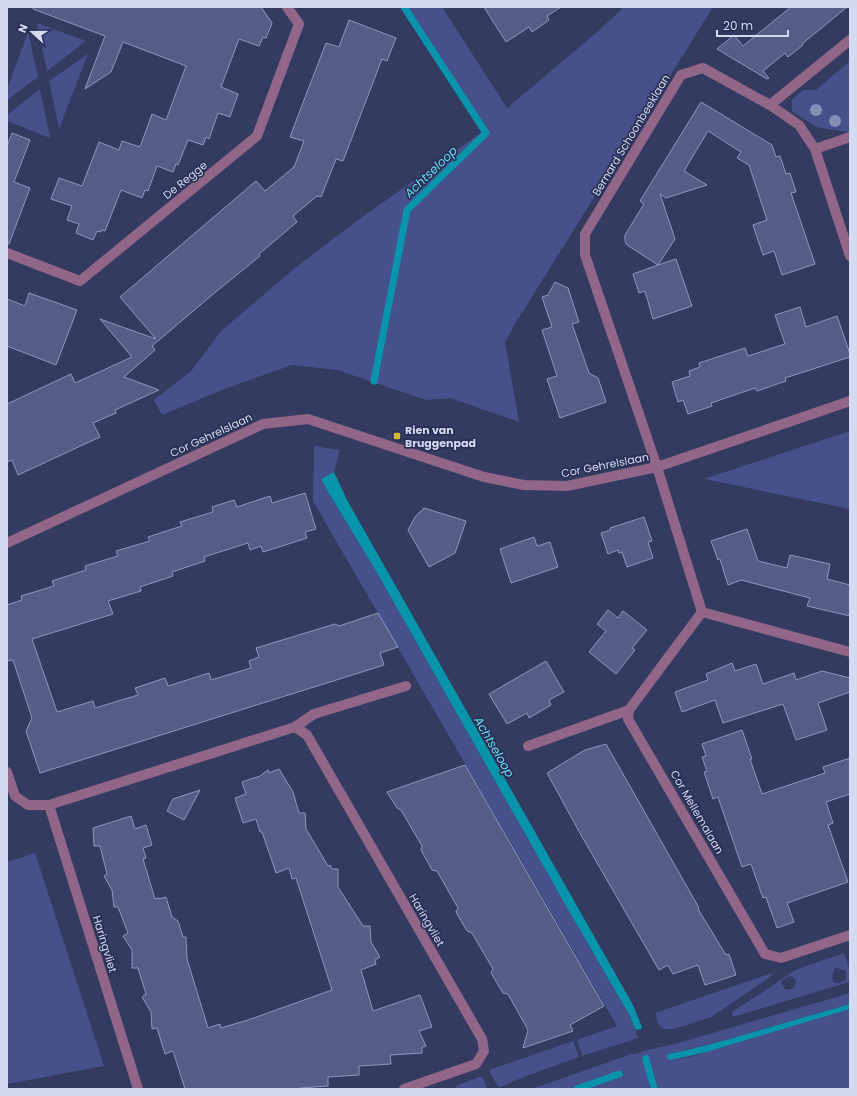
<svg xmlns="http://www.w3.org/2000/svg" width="857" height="1096" viewBox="0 0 857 1096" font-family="Poppins,sans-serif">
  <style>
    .green { fill: #46518b; fill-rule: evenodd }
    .water { fill: #0894aa }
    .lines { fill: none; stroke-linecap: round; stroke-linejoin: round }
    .stream { stroke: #0894aa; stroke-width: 7 }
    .building { fill: #545d85; stroke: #8c97c2 }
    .minor { stroke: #926689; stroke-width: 10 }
    .tree { fill: #858eb4 }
    .poi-dot { fill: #d6b534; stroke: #293055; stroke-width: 1.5 }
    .labels { text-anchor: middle; stroke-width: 3.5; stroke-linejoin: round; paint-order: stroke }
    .street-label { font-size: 11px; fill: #d4daf1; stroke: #293055 }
    .poi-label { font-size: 11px; font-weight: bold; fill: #d4daf1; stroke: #293055; text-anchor: start }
    .water-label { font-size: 12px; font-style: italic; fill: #69dcf5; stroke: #293055 }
  </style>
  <rect width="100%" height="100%" fill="#333b60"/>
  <g class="green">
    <polygon points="401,7 442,7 507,108 596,33 624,7 713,7 515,324 505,342 519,422 450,398 426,400 337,370 292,365 227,388 162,415 154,400 192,370 221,331 295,268 354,223 482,132"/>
    <polygon points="37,23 86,41 47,71"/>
    <polygon points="28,32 38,77 7,100 7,89"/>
    <polygon points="88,54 59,129 49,81"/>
    <polygon points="850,61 850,131 848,132 816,127 792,111 792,100 803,90 816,90"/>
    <polygon points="40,89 50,138 7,121 7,115"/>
    <polygon points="850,431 850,509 704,479"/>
    <polygon points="314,446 340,450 334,472 322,479 328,492 376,571 570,913 630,1016 638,1038 582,1056 577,1040 617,1026 313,501"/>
    <polygon points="35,853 104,1066 7,1084 7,862"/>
    <path d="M 844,953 L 850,971 L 850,982 L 849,982 L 736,1016 L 732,1016 L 732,1013 L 733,1011 L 760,994 L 795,970 ZM 835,968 L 837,968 L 846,971 L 846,980 L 840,983 L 835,983 C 830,980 833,973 835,968 ZM 789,976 L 792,976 L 796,980 L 795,986 L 792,989 L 786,990 L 784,988 L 781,983 L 782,981 Z"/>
    <polygon points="772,973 769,978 711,1017 674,1029 663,1029 659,1025 655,1013"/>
    <path d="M 850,993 L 850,1004 L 726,1040 L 684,1051 L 668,1054 L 668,1059 C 679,1061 692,1056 703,1053 L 850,1009 L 850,1089 L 658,1089 L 648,1054 L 643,1056 L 651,1089 L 532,1089 L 631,1054 L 636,1054 L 647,1050 L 675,1044 Z"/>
    <polygon points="573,1041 579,1057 526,1076 503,1086 499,1087 494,1080 489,1070"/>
    <polygon points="482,1076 487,1089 454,1089 458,1085"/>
  </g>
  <g class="water">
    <polygon points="334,472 347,500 633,1005 642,1027 641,1029 637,1030 635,1029 630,1016 570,913 376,571 328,492 321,479"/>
    <polygon points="850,1004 850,1009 703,1053 671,1060 668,1059 667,1058 668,1054 684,1051 726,1040"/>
    <polygon points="648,1054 658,1089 651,1089 642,1059 643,1056"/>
  </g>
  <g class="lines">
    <g class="stream">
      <polyline points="374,381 407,210 486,133 404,7"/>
      <polyline points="577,1089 619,1074"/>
    </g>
  </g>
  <g class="building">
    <polygon points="33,7 261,7 272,23 266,38 263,37 259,46 239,39 221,87 238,94 230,117 218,113 209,139 206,137 203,145 188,140 178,165 176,164 173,172 157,166 148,191 145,190 142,198 121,190 105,231 102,230 101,232 97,231 93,240 76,233 79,224 67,220 72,206 51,199 59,178 82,186 99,142 119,150 122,141 140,147 152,114 166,120 186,66 123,42 111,72 85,89 105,36 33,9"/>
    <polygon points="484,7 561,7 547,16 549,20 532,32 529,27 506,42"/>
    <polygon points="791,7 847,7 802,44 803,45 788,57 785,53 763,71 769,78 767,79 717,49 734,35 743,46"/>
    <polygon points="349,20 396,38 387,61 382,59 343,161 336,159 321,197 317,196 293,216 297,222 259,254 260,256 212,295 152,346 155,350 124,377 159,390 115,410 116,413 93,423 100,437 18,475 12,460 7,462 7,404 71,374 75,383 132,357 100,319 156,339 120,297 256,181 265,191 294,167 304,141 290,137 304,100 326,43 339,47"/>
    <polygon points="701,102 772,145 776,157 780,156 786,174 790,173 796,192 791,193 815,264 782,275 774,251 763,255 753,225 767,220 749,165 737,158 741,152 708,131 684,171 707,185 666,198 660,194 675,239 658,265 676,259 692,306 653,319 645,291 639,293 633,274 658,265 627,245 625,241 625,235 644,204 640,201"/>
    <polygon points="12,133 30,140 14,182 30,188 9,244 7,243 7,146"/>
    <polygon points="555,282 568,288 579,322 572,324 589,373 598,378 606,402 560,418 547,379 557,376 542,330 552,327 542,297 548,295"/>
    <polygon points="29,293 77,310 56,365 7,346 7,299 25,306"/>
    <polygon points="800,307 806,327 837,316 850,354 850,357 785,378 786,381 757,391 755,388 711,403 712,406 688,414 683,400 678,402 672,382 690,376 689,371 700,367 699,363 745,348 748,356 785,344 775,315"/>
    <polygon points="305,493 316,529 305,532 307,538 263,552 261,546 250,550 248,543 204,557 205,561 172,572 173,576 140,587 141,591 108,601 113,614 32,639 57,712 93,701 95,708 138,695 135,688 165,678 168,686 209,673 211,680 251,668 249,661 259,657 256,648 335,624 339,626 378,613 398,647 380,653 384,665 40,773 26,731 32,718 13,660 7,661 7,605 22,600 21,596 54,586 52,581 86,570 85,566 118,556 116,551 150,541 148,537 182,526 180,522 213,512 212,507 234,500 237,507 270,496 272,503"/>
    <polygon points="424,508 466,521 455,553 429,567 408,530 415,517"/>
    <polygon points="644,517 652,541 648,542 653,558 627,567 622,552 619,553 618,550 608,554 601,533 611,530 610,528"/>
    <polygon points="747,529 758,561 787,568 790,555 830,564 827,579 850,585 850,616 807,606 810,598 741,580 728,585 720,559 718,560 711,541"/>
    <polygon points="534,537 537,546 550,542 558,567 511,583 500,549"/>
    <polygon points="608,610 618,618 623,611 647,630 632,648 635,650 616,674 589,652 606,631 597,624"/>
    <polygon points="546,661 564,692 549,700 551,705 529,718 527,713 507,724 489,694"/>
    <polygon points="732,663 735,671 756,664 763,684 794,673 796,680 822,671 850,678 850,692 818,703 827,730 796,740 783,704 723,723 715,700 682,712 675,692 708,680 706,674"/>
    <polygon points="742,730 752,759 750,759 762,794 825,773 823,767 850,758 850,794 826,802 833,823 828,825 848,882 787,903 794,922 777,928 766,897 763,898 751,864 742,867 718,797 713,799 704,772 707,771 702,757 706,756 702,744"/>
    <polygon points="606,744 699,908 698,909 726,955 729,954 736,975 705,985 698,965 673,974 668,965 659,970 581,835 547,773 585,750"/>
    <polygon points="465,765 604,1006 570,1025 573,1031 523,1048 528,1030 508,994 503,993 491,973 493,969 472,933 467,931 456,912 458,908 437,871 432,870 421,850 422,846 401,810 397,808 387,792"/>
    <polygon points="279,769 293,792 299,813 305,813 306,829 328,866 330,865 332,869 338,869 338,887 363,926 370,926 371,942 380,957 375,960 376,964 361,970 373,1011 420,995 432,1027 419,1031 426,1046 422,1047 422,1053 390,1055 391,1064 359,1066 359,1075 328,1077 328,1086 300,1088 300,1089 185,1089 173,1051 165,1054 157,1028 152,1029 151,1012 142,997 146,994 138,968 132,968 132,950 123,936 128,933 118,907 114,907 112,890 104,876 107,874 100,846 94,846 93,828 131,816 135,829 146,825 152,845 143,848 146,858 143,859 155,899 159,898 159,899 166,897 172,917 178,921 183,937 186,937 187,959 208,1028 220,1024 221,1028 248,1020 332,990 296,878 292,879 289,868 276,873 262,832 260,832 256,819 243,823 235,798 246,794 242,782 260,776 268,770 269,773"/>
    <polygon points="200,790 184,820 167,811 173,799"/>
  </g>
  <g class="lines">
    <g class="minor">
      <polyline points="770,105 850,40"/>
      <polyline points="815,149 850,137"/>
      <polyline points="7,253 80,281 257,136 299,24 287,7"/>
      <polyline points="7,543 263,424 308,419 484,477 524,485 567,486 657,467 850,401"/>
      <polyline points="702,612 657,467 585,255 585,234 681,75 703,68 770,105 799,125 815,149 850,256"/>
      <polyline points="850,652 702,612 629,710 628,719 765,954 781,958 850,935"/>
      <polyline points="295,727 307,735 482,1039 484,1051 476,1064 404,1089"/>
      <polyline points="528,746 629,710"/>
      <polyline points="7,772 15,796 28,805 49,805 295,727 314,714 406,686"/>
      <polyline points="49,805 138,1089"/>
    </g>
  </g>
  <g class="tree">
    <circle cx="816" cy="110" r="6"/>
    <circle cx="835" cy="121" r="6"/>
  </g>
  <rect class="poi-dot" x="393" y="432" width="8" height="8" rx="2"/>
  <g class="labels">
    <g class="street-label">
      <text transform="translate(631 135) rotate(-59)" y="4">Bernard Schoonbeeklaan</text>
      <text transform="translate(185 180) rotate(-39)" y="4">De Regge</text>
      <text transform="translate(211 435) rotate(-25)" y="4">Cor Gehrelslaan</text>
      <text transform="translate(605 465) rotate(-11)" y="4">Cor Gehrelslaan</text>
      <text transform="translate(697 812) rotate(60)" y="4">Cor Mellemalaan</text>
      <text transform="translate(427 920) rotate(60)" y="4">Haringvliet</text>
      <text transform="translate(105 944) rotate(73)" y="4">Haringvliet</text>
    </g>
    <g class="poi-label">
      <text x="405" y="434">Rien van<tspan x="405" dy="13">Bruggenpad</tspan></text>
    </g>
    <g class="water-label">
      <text transform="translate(431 172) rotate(-44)" y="4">Achtseloop</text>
      <text transform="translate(494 747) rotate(60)" y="4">Achtseloop</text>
    </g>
  </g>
  <rect width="857" height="1096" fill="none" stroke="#d4daf1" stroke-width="16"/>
  <g transform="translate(32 32) rotate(291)" stroke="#293055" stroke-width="3" paint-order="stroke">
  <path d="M0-3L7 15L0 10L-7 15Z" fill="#d4daf1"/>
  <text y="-6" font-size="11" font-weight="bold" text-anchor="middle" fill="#d4daf1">N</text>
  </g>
  <path d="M717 30v6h71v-6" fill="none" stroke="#d4daf1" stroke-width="2"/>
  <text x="723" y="30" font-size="12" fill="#d4daf1" stroke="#293055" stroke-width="3" paint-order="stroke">20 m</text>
</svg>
